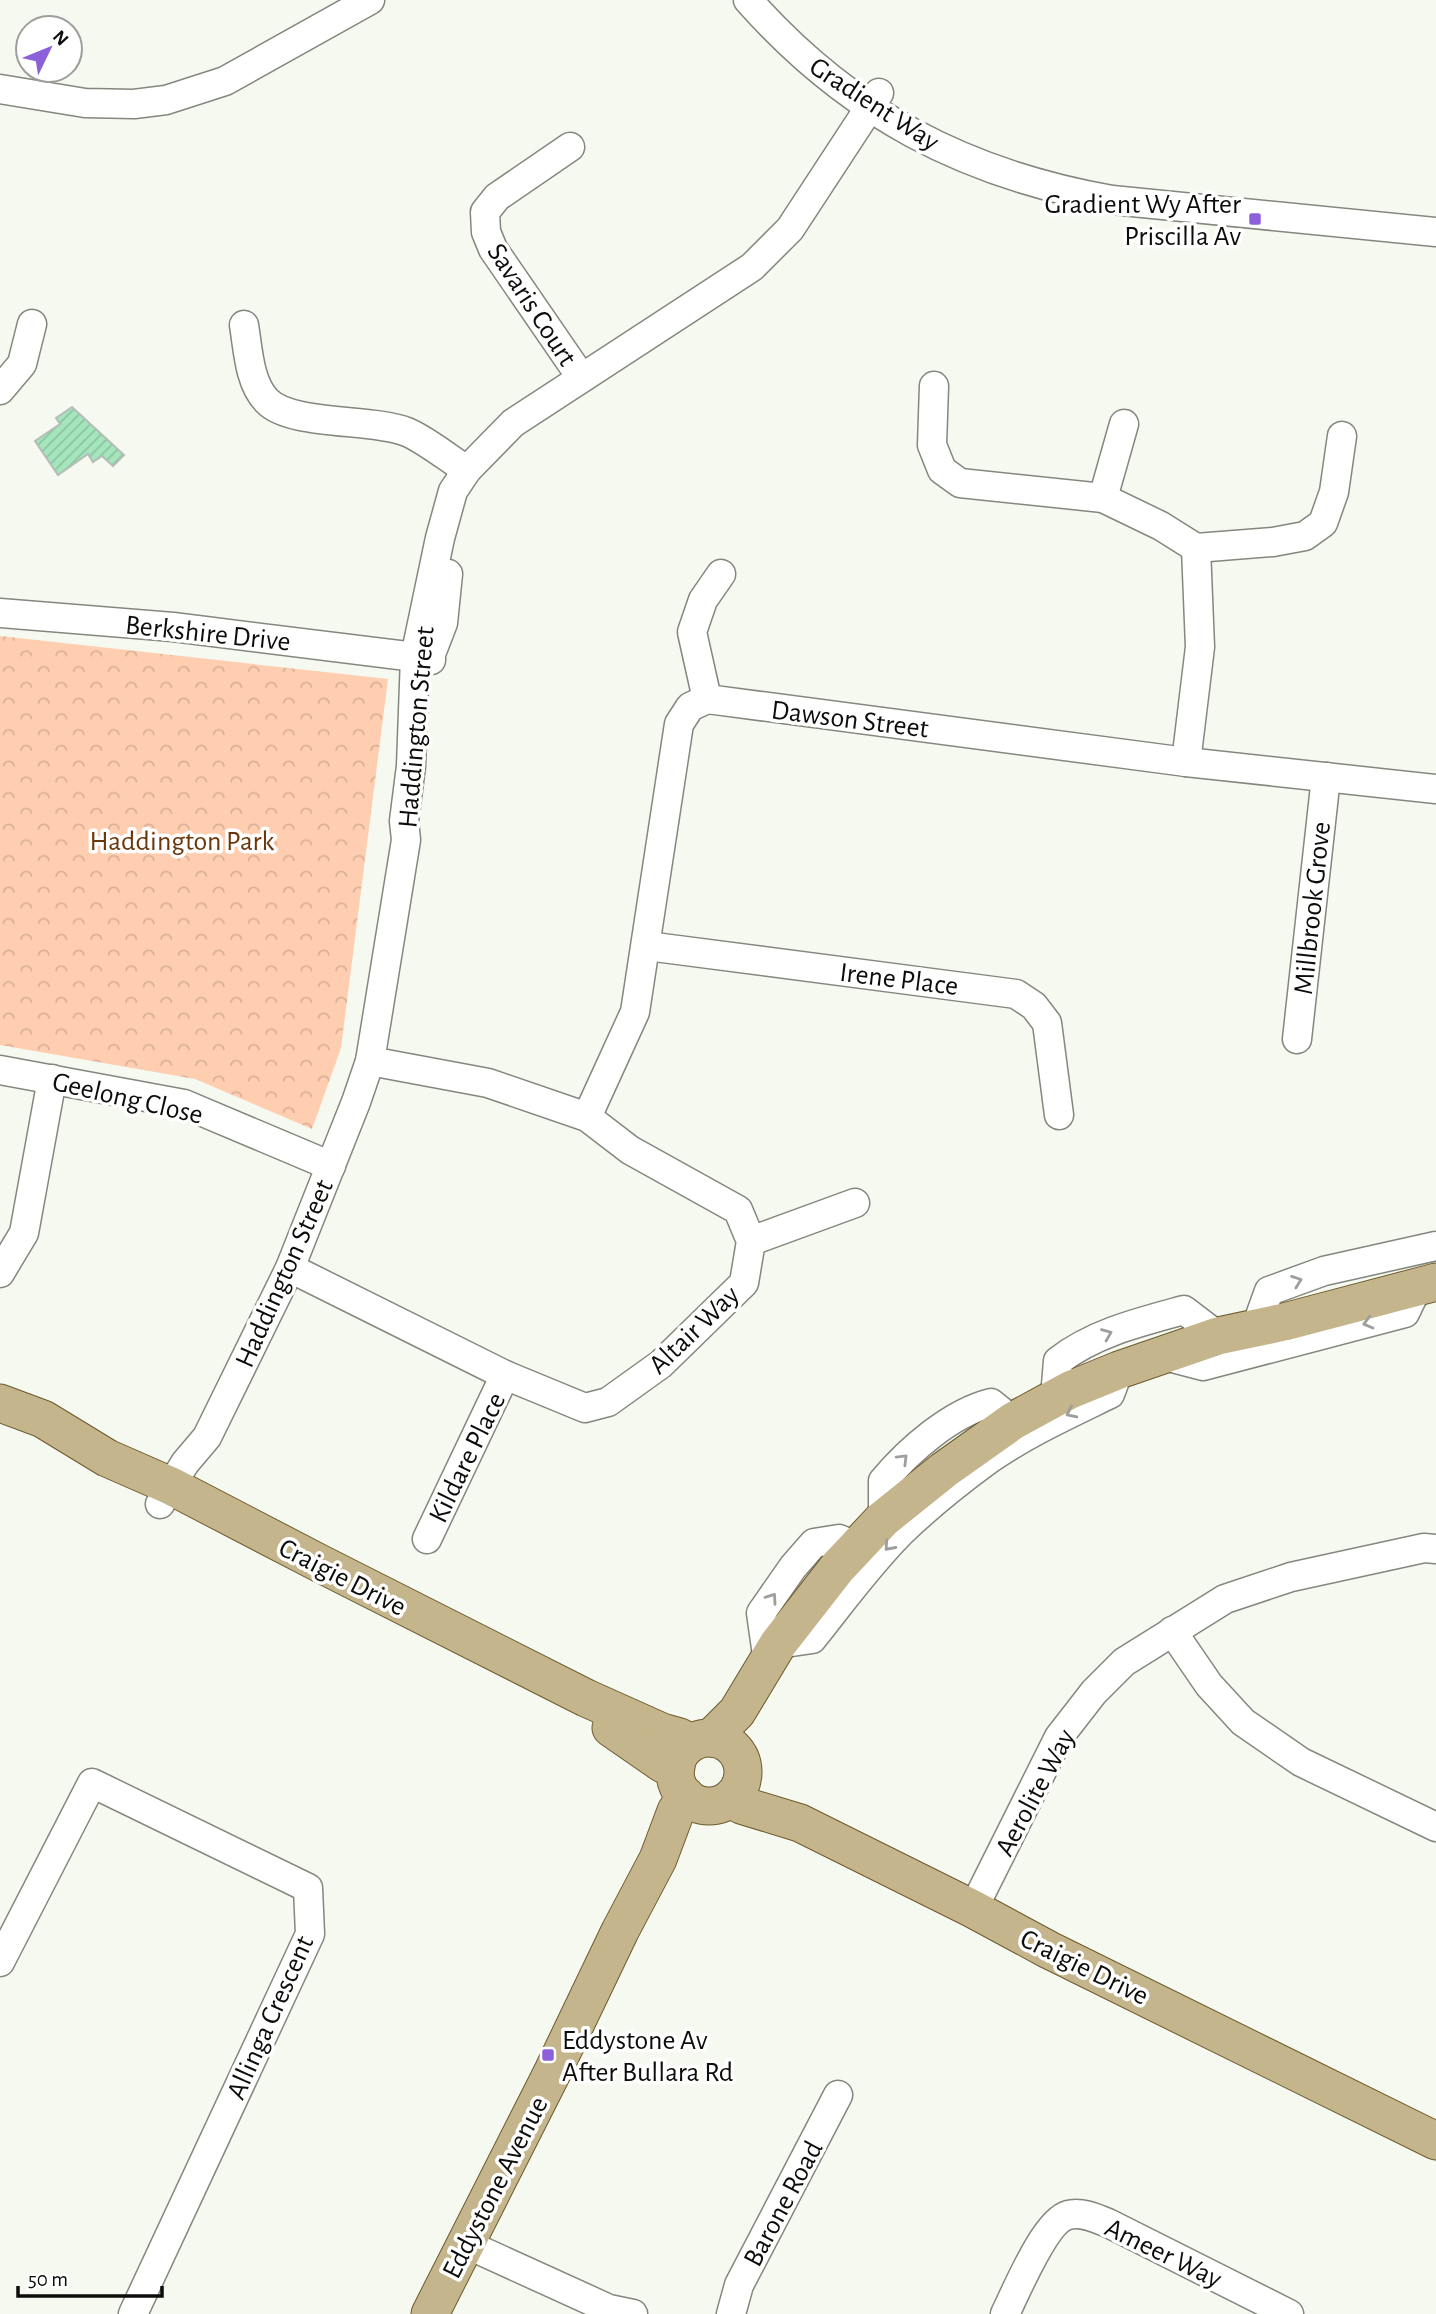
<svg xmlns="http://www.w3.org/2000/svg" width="1436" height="2314" viewBox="0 0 1436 2314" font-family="'Alegreya Sans',sans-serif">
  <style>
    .park { fill: url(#park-crowns) }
    .building { fill: url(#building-hatch); stroke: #b4bdb7; stroke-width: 2 }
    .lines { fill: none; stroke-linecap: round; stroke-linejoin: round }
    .minor-casing { stroke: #84877e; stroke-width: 31 }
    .major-casing { stroke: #6c5a2d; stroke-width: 39 }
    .minor { stroke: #fff; stroke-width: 28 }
    .major { stroke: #c5b58c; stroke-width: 37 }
    .oneway { stroke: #9e9e9d }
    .poi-dot { fill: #8b60da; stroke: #fff; stroke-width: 2.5 }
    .labels { text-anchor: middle; stroke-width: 7; stroke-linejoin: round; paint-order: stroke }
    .street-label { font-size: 28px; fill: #0c0d0a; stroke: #fff }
    .poi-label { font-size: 28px; fill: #0c0d0a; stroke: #fff; text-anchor: end }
    .park-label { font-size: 28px; fill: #6c360b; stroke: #fff }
  </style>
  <defs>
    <pattern id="park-crowns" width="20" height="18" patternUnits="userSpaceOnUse" patternTransform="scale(1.75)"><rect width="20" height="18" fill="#ffceb1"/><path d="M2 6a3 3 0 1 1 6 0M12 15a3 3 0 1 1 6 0" fill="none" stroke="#d9b097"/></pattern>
    <pattern id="building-hatch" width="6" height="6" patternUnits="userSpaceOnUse" patternTransform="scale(1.75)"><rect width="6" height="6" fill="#a4e5bd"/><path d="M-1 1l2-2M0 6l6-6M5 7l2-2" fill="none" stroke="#8cc3a1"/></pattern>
  </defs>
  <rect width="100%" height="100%" fill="#f6f9ef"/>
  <polygon class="park" points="0,636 388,679 341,1048 312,1129 195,1079 0,1045"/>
  <polygon class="building" points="72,407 124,455 113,466 102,456 93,462 88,454 58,475 35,441 60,424 56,418"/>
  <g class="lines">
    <defs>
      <g id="minor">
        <path d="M 748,0 C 848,113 964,174 1112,200 L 1436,232"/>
        <polyline points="0,89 85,103 134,104 166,100 225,81 370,0"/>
        <polyline points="570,147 497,197 485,212 486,232 493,249 581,377"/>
        <path d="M 244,325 C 248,349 249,383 267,401 C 291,426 372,418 407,432 C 426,440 449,459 467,470"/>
        <polyline points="934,386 932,445 942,470 960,483 1103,498 1161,526 1196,548 1200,647 1186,762"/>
        <polyline points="0,390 22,364 32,324"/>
        <polyline points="1103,498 1124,424"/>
        <polyline points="1196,548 1273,542 1305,536 1323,523 1334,492 1342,436"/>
        <polyline points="0,613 173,627 415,657"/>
        <polyline points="431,660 431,654 443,623 448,574"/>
        <polyline points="707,699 692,632 703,600 721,574"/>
        <polyline points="647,946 1016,994 1034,1006 1047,1023 1059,1115"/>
        <polyline points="1297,1039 1326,777"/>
        <polyline points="0,1070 184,1104 331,1166"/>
        <polyline points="587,1117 635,1012 679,724 690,707 707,699 1186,762 1436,789"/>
        <polyline points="751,1241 855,1203"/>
        <polyline points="290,1268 505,1375 585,1408 608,1402 661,1364 744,1283 751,1241 738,1210 630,1150 587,1117 488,1083 370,1061"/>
        <polyline points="0,1273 24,1233 52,1079"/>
        <polyline points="1256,1327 1269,1291 1324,1271 1436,1246"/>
        <polyline points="1161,1355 1203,1366 1405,1313 1418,1286"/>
        <path d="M 1055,1397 L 1058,1361 C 1094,1333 1140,1322 1184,1310 L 1218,1336"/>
        <polyline points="160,1504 185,1463 207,1437 290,1268 356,1102 370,1061 406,840 404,821 411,766 415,657 440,538 453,491 467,470 513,423 752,267 790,229 879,93"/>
        <path d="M 883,1519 L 883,1481 C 909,1450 951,1413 991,1403 L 1013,1421"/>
        <polyline points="427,1539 505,1375"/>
        <polyline points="1172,1631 1209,1685 1243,1722 1301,1762 1436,1827"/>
        <path d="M 778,1644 L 812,1639 C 841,1603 868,1565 901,1532 C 927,1507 958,1482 988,1460 C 1025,1434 1069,1414 1110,1394 L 1119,1370"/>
        <polyline points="768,1662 761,1613 793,1567 814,1543 839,1539 858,1547"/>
        <polyline points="973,1909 1059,1737 1094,1692 1124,1662 1225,1599 1291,1577 1424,1548 1436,1549"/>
        <polyline points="0,1962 92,1783 308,1888 310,1934 133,2314"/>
        <polyline points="464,2243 609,2309 633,2314"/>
        <polyline points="731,2314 739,2285 838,2095"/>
        <path d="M 1005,2314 C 1016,2292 1045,2221 1068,2215 C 1082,2211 1098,2219 1110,2224 L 1289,2314"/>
      </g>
      <g id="major">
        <polyline points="0,1403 43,1419 107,1458 171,1486 321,1564 586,1698 662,1732 680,1737 688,1745"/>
        <polyline points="611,1728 663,1764 676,1767"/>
        <polyline points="711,1738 737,1712 778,1644 838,1567 883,1519 944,1470 1013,1421 1070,1390 1119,1370 1218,1336 1284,1322 1436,1282"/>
        <circle cx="709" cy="1772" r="34"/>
        <polyline points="733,1796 741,1805 800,1823 973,1909 1049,1950 1436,2141"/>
        <polyline points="430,2314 553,2071 620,1931 658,1859 676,1811 686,1796"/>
      </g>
    </defs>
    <use href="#minor" class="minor-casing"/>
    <use href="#major" class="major-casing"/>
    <use href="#minor" class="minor"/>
    <use href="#major" class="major"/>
  </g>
  <defs><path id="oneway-chevron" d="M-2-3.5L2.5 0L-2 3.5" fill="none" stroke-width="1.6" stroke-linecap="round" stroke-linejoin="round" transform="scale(1.75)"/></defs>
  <g class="oneway">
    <use href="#oneway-chevron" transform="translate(1297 1281) rotate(-20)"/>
    <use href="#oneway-chevron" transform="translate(1368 1323) rotate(165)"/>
    <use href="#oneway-chevron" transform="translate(1107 1334) rotate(-22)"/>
    <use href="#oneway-chevron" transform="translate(1071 1413) rotate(154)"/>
    <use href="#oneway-chevron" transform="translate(903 1459) rotate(-45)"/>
    <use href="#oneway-chevron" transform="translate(889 1546) rotate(132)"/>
    <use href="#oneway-chevron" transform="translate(772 1598) rotate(-55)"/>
  </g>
  <g class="poi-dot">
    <rect x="1248" y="212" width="14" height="14" rx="3.5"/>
    <rect x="541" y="2048" width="14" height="14" rx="3.5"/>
  </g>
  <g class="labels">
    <g class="street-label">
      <text transform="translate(875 103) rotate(33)" y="10">Gradient Way</text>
      <text transform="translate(533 304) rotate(57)" y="10">Savaris Court</text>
      <text transform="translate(208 632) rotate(6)" y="10">Berkshire Drive</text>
      <text transform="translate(850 718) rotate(7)" y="10">Dawson Street</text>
      <text transform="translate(415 727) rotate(-85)" y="10">Haddington Street</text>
      <text transform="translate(1311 908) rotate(-84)" y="10">Millbrook Grove</text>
      <text transform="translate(899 978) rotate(7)" y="10">Irene Place</text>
      <text transform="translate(128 1097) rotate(13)" y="10">Geelong Close</text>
      <text transform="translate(283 1273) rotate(-66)" y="10">Haddington Street</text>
      <text transform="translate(693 1329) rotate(-44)" y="10">Altair Way</text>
      <text transform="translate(466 1457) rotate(-64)" y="10">Kildare Place</text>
      <text transform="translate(343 1576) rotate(27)" y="10">Craigie Drive</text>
      <text transform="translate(1034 1792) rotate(-62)" y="10">Aerolite Way</text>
      <text transform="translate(1085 1966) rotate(26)" y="10">Craigie Drive</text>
      <text transform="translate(269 2017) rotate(-66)" y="10">Allinga Crescent</text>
      <text transform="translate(494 2187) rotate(-63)" y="10">Eddystone Avenue</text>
      <text transform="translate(782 2203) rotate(-62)" y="10">Barone Road</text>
      <text transform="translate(1164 2252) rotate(26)" y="10">Ameer Way</text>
    </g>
    <g class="poi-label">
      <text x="1241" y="213">Gradient Wy After<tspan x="1241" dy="32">Priscilla Av</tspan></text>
      <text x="562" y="2049" text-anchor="start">Eddystone Av<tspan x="562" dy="32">After Bullara Rd</tspan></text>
    </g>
    <g class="park-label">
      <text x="182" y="850">Haddington Park</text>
    </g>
  </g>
  <g transform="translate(49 49) rotate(47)"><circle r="33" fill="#ffffff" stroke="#9e9e9d" stroke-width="2"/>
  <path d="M0-5L12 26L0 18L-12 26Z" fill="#8b60da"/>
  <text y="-10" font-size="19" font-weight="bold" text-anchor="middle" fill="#0c0d0a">N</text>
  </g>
  <path d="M18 2286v10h144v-10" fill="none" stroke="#0c0d0a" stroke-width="3.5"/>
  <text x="28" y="2286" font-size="21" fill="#0c0d0a" stroke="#ffffff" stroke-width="5" paint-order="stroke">50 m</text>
</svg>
